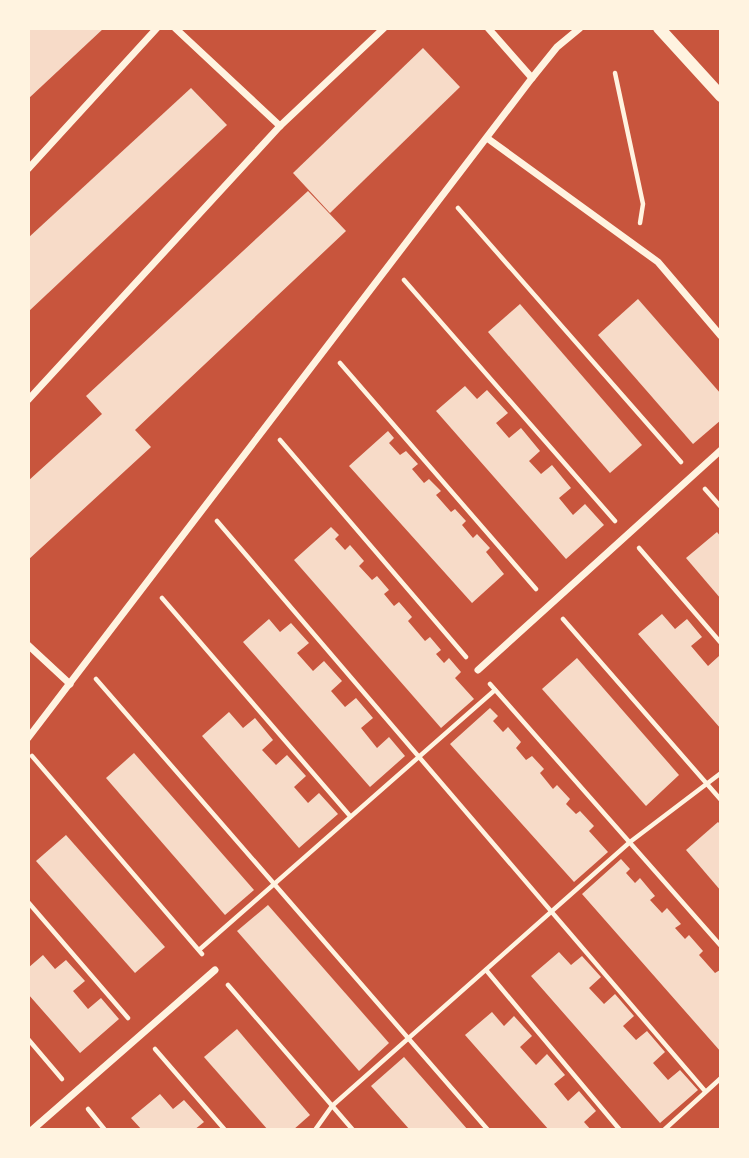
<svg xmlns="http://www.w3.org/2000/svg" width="749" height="1158" viewBox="0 0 749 1158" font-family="Overpass,sans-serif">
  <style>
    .building { fill: #f7dbc8 }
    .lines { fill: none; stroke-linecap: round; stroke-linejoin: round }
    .path { stroke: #fff3e0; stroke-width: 4.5 }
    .minor { stroke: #fff3e0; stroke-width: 7 }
    .tertiary { stroke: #fff3e0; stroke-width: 12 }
  </style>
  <rect width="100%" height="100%" fill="#c8553d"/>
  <g class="building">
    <polygon points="28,28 104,28 28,99"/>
    <polygon points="423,48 460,87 330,213 293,173"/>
    <polygon points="191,88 227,125 28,312 28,238"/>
    <polygon points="308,191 346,231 135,430 151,447 28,560 28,481 102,414 86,396"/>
    <polygon points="638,299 721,394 721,420 693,444 598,335"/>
    <polygon points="520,304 642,445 610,473 488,332"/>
    <polygon points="465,386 477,399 487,390 508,413 496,423 509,438 521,428 540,451 529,461 541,474 552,465 571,488 559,498 573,515 585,504 604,525 566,559 436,411"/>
    <polygon points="388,431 394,438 389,443 400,455 406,451 418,464 412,469 424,483 429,479 441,491 436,495 451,512 455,509 466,521 462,525 473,538 477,534 490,548 486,552 504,574 472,603 349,466"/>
    <polygon points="331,527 339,535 335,539 345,550 350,545 364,561 359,566 372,580 377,576 389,590 384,594 394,606 399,602 412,617 408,621 425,641 430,637 441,650 436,654 444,663 449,658 461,672 455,678 474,699 441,728 294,560"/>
    <polygon points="717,532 721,537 721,599 686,558"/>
    <polygon points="662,614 675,629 687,619 702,637 691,646 708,666 719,656 721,658 721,729 638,634"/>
    <polygon points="269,619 280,632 291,623 309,643 297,653 313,671 324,661 342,681 331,691 345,707 356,698 373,718 361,728 377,748 389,737 405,756 370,787 243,642"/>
    <polygon points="577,658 679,775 646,806 542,689"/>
    <polygon points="490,708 498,716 493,721 503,732 508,727 521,742 516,748 526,760 532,756 544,769 540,773 553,789 557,785 570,799 566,804 576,814 580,811 594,826 589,831 608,852 574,882 450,744"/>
    <polygon points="229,712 243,728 255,718 273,740 262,750 276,765 287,755 306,776 294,787 308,803 319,793 338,814 299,848 202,736"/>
    <polygon points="134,753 254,890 225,915 106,778"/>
    <polygon points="718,822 721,825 721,891 686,850"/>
    <polygon points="66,835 165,947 135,973 36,861"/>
    <polygon points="621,859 630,869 626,873 635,883 640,878 655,896 650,900 662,913 667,908 681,924 675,928 685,939 689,935 703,951 699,955 715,973 720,970 721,971 721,1052 582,894"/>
    <polygon points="268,905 389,1043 359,1071 237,931"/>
    <polygon points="559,952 571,965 582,956 601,977 589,988 604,1004 615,994 634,1016 623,1026 636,1040 647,1031 665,1052 653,1063 668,1080 680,1070 698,1090 660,1123 531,976"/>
    <polygon points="43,955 55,969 66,960 85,981 73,991 88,1009 101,998 119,1019 80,1053 28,994 28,968"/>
    <polygon points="492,1012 504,1026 514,1016 532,1036 520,1047 536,1065 547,1054 565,1075 554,1084 568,1101 579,1091 596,1111 584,1122 591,1130 549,1130 465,1035"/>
    <polygon points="237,1029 310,1115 293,1130 268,1130 204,1057"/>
    <polygon points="404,1057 468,1130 410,1130 371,1086"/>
    <polygon points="160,1094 173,1109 184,1100 204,1122 194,1130 142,1130 131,1118"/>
  </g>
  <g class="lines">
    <g class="path">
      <polyline points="615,73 643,204 640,223"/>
      <polyline points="458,208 681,462"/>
      <polyline points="404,280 615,521"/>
      <polyline points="340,363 536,589"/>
      <polyline points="280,440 466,657"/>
      <polyline points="705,489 721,507"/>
      <polyline points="217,521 705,1091"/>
      <polyline points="639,548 721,643"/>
      <polyline points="162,598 350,816"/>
      <polyline points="563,619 721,800"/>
      <polyline points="96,679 488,1130"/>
      <polyline points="490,684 721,946"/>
      <polyline points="32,756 202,954"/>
      <polyline points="28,902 128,1018"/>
      <polyline points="199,950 495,690"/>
      <polyline points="486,970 620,1130"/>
      <polyline points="228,985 353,1130"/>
      <polyline points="28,1039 62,1079"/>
      <polyline points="155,1049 225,1130"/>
      <polyline points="88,1109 105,1130"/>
      <polyline points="315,1130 332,1106 630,842 721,773"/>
      <polyline points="664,1130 721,1078"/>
    </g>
    <g class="minor">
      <polyline points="175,28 280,126"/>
      <polyline points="488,28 532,78"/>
      <polyline points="487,138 658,262 721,336"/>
      <polyline points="28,169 157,28"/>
      <polyline points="28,400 280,126 384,28"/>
      <polyline points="28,645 70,684"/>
      <polyline points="478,670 721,450"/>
      <polyline points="28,738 532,78 557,47 580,28"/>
      <polyline points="32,1130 215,970"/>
    </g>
    <polyline class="tertiary" points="659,28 721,96"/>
  </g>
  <rect width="749" height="1158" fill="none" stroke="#fff3e0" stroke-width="60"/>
</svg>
